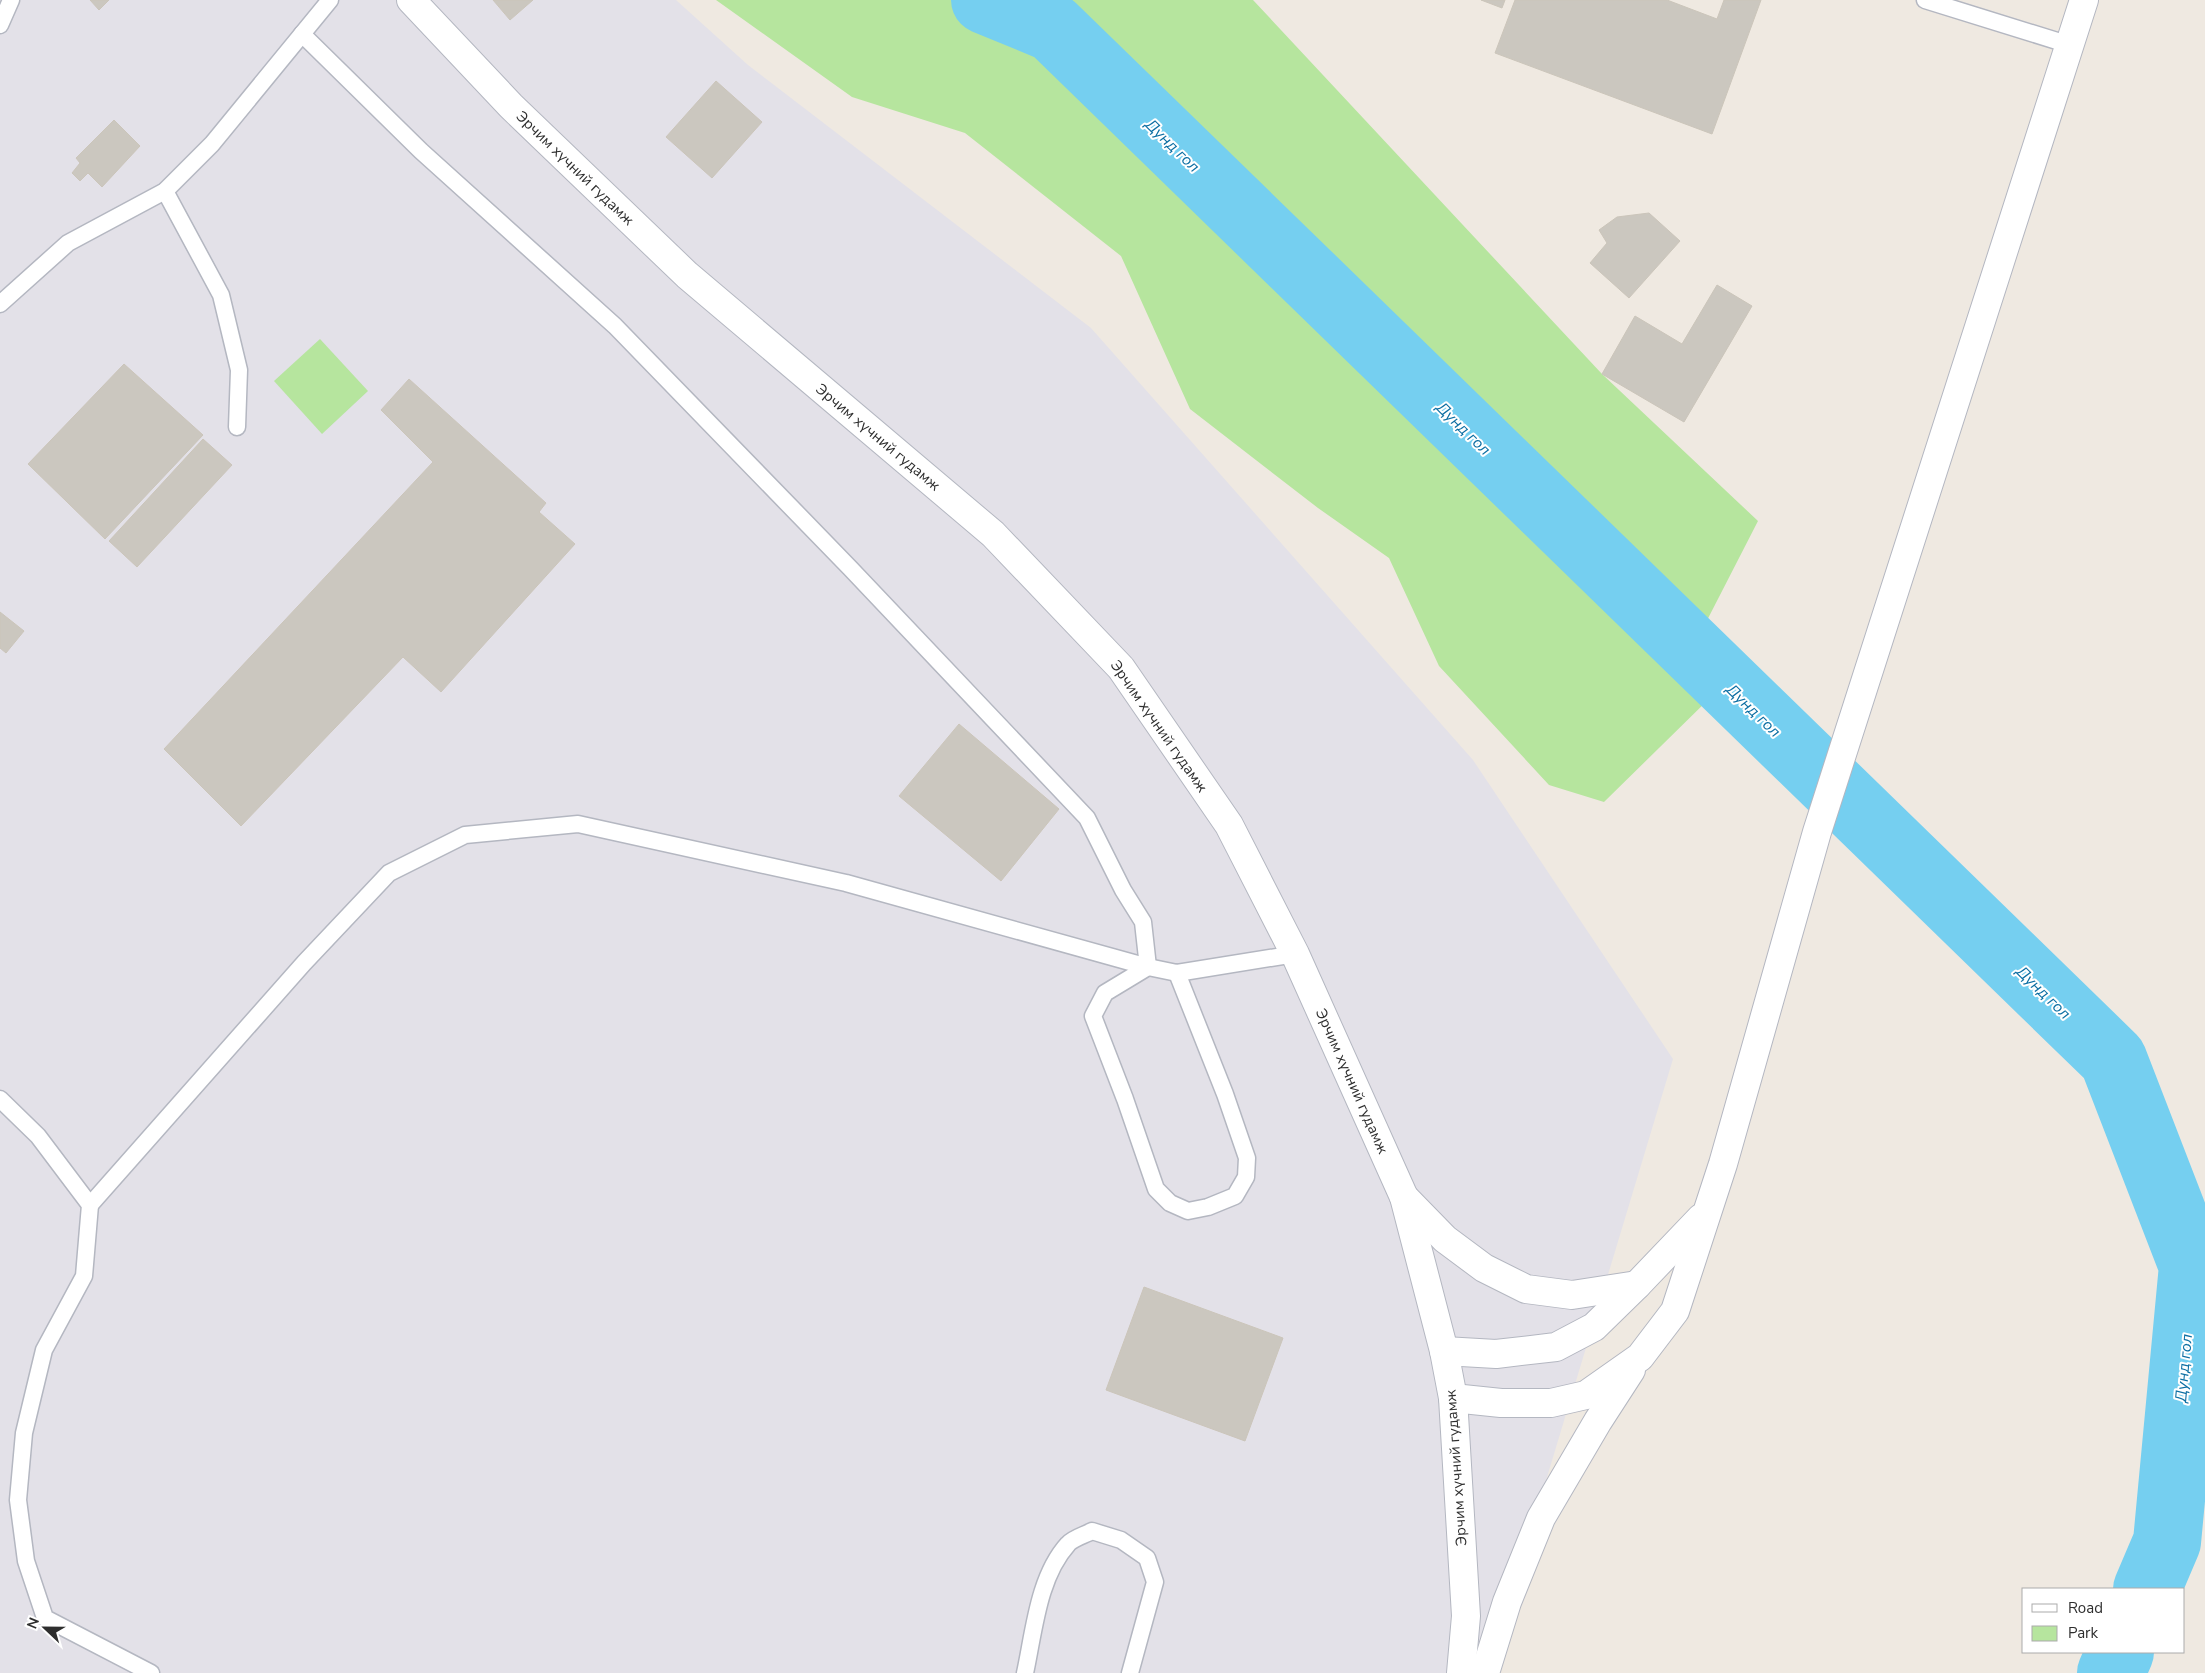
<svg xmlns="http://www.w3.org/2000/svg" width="2205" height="1673" viewBox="0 0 2205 1673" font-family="'Nunito Sans',sans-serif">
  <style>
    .industrial { fill: #e3e1e8 }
    .green { fill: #b6e59e }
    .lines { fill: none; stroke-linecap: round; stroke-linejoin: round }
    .river { stroke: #75cff0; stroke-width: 68 }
    .building { fill: #cbc7bf; stroke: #cbc5ba }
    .lane-casing { stroke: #b4b7c1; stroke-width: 19 }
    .secondary-casing { stroke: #b4b7c1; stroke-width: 30 }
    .lane { stroke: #fff; stroke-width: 16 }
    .secondary { stroke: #fff; stroke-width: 28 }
    .labels { text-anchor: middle; stroke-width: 4; stroke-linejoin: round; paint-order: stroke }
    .street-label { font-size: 15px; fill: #2e2e2e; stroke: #fff }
    .water-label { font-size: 16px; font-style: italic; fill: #0d6fa3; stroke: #fff }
  </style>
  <rect width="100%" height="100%" fill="#efe9e1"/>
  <polygon class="industrial" points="0,0 676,0 748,65 1091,328 1473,760 1673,1059 1488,1673 0,1673"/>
  <g class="green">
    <polygon points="716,0 1018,0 1599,565 1714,694 1604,802 1549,785 1439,666 1389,558 1318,508 1190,409 1121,256 965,133 852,97"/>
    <polygon points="1063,0 1253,0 1602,374 1758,521 1700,634 1242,173"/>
    <polygon points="320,339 368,391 322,434 274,381"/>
  </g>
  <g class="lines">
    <g class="river">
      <polyline points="985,0 1053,28 2113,1059 2193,1266 2167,1542 2147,1589"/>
      <polyline points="2111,1673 2120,1652"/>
    </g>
  </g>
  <g class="building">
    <polygon points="90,0 109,0 99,10"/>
    <polygon points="493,0 533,0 510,20"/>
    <polygon points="1481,0 1505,0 1502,8"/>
    <polygon points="1515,0 1667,0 1717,19 1724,0 1761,0 1712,134 1495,53"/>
    <polygon points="716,81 762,122 712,178 666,137"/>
    <polygon points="114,120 140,146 102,187 88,173 80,181 72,173 80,163 76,158"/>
    <polygon points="1649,213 1680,241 1629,298 1590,263 1607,243 1599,230 1617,217"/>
    <polygon points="1717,285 1752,306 1684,422 1602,374 1635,316 1682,344"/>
    <polygon points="124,364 203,435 105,539 28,464"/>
    <polygon points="409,379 546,503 539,512 575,544 441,692 403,657 241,826 164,749 433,462 381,410"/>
    <polygon points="203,439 232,465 137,567 109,541"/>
    <polygon points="0,612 24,631 6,653 0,648"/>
    <polygon points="959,724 1059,809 1001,881 899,796"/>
    <polygon points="1144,1287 1283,1338 1245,1441 1106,1390"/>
  </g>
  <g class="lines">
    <defs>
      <g id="lane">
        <polyline points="1925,0 2070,45"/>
        <polyline points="0,25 11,0"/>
        <polyline points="302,34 421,151 615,326 850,568 1087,818 1123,890 1143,922 1148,967"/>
        <polyline points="165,191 221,295 239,370 237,427"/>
        <polyline points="0,304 68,243 165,191 212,144 330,0"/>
        <polyline points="1148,967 1105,993 1093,1016 1125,1099 1156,1189 1170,1203 1188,1211 1208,1207 1235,1196 1246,1177 1247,1158 1225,1094 1177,973"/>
        <polyline points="0,1099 38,1136 90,1205 84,1276 44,1350 24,1433 18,1500 26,1561 45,1618 151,1673"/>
        <polyline points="90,1205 304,963 389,873 465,835 578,824 846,883 1148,967 1177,973 1295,954"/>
        <path d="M 1025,1673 C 1034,1632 1038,1577 1068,1544 C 1073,1538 1085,1535 1092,1531 L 1121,1540 L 1147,1558 L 1155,1582 L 1130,1673"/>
      </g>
      <g id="secondary">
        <polyline points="411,0 511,106 687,275 993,534 1121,668 1229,825 1295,954 1404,1197 1444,1351 1453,1398 1466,1616 1461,1673"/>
        <polyline points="1404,1197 1445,1239 1484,1268 1526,1289 1572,1295 1637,1285"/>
        <polyline points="1444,1351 1496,1354 1556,1347 1594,1327 1637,1285 1701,1218"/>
        <polyline points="1453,1398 1501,1403 1551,1403 1586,1395 1640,1357 1675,1311 1723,1164 1817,832 2084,0"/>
        <polyline points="1485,1673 1507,1602 1541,1518 1598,1421 1631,1370"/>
      </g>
    </defs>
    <use href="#lane" class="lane-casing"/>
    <use href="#secondary" class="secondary-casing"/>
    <use href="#lane" class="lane"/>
    <use href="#secondary" class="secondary"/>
  </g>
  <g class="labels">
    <g class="street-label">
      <text transform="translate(575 168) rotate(44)" y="5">Эрчим хүчний гудамж</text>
      <text transform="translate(878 437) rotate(40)" y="5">Эрчим хүчний гудамж</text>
      <text transform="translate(1159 726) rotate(55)" y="5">Эрчим хүчний гудамж</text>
      <text transform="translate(1352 1081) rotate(66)" y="5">Эрчим хүчний гудамж</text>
      <text transform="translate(1456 1468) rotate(-94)" y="5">Эрчим хүчний гудамж</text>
    </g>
    <g class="water-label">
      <text transform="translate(1173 145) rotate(44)" y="6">Дунд гол</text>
      <text transform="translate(1464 428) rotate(44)" y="6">Дунд гол</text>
      <text transform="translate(1754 710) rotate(44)" y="6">Дунд гол</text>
      <text transform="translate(2044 992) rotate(44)" y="6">Дунд гол</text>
      <text transform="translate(2183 1368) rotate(-85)" y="6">Дунд гол</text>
    </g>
  </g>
  <rect x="2022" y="1588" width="162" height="65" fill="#ffffff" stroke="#ababab"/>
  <rect x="2032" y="1604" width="25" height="8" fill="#ffffff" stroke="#ababab"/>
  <text x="2068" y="1613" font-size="15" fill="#2e2e2e">Road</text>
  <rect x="2032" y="1626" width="25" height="15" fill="#b6e59e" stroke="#ababab"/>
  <text x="2068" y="1638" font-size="15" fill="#2e2e2e">Park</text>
  <g transform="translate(45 1628) rotate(292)" stroke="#ffffff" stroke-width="4" paint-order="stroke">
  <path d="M0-4L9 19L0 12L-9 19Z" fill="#2e2e2e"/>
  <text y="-8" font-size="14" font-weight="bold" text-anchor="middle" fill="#2e2e2e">N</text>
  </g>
</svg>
